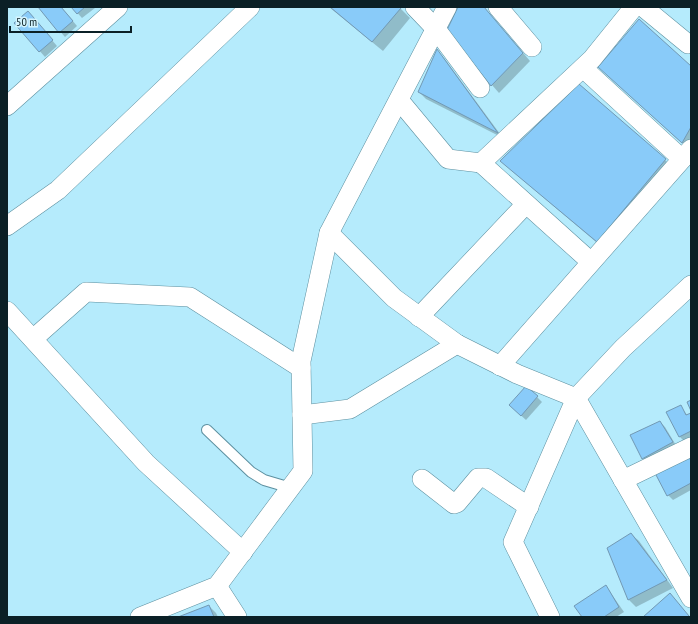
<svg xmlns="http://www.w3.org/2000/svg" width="698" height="624" viewBox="0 0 698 624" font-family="'PT Sans Narrow',sans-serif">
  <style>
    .shadow { fill: #0003 }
    .building { fill: #89cbf9; stroke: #7299b4 }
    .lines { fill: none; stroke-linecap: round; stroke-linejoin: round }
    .service-casing { stroke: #5d90a0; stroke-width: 12 }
    .minor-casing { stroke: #5d90a0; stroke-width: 20 }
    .service { stroke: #fff; stroke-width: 10 }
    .minor { stroke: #fff; stroke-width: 19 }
  </style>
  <rect width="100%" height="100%" fill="#b5ebfc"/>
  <g class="shadow">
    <polygon points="39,7 61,7 77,26 65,37"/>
    <polygon points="72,7 94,7 95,8 82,18"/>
    <polygon points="329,7 399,7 410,18 383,51"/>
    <polygon points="460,7 484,7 530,61 499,93 492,85 448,30"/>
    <polygon points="33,18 57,46 45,57 15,23"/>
    <polygon points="437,51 444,58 503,138 426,99 419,92"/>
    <polygon points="599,67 691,67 691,151 609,77"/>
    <polygon points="665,160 675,170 608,252 511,170 501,161"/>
    <polygon points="537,397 542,402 526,420 515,410"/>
    <polygon points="680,406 688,416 691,414 691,439 685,442 680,437 668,413"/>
    <polygon points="660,422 665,427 677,447 648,463 643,458"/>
    <polygon points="688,456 691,460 691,490 673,500 668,495 656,474"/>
    <polygon points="631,534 639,541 673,588 636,607 629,600 608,549"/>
    <polygon points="606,587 610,592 624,612 616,617 583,617"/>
    <polygon points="209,606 216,613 218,617 181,617"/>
  </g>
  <g class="building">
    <polygon points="38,7 61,7 73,21 59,33"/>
    <polygon points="71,7 85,7 77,14"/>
    <polygon points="330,7 401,7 401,8 372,42"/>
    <polygon points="458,7 484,7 523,53 491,86 447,30"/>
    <polygon points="28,11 53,40 39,52 14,23"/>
    <polygon points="639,19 691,66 691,127 682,143 598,67"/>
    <polygon points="437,49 498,133 418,92"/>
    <polygon points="579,84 666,159 597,242 500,161"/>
    <polygon points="526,386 538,396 521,416 509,405"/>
    <polygon points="691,400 691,411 687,402"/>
    <polygon points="681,405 686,415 691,413 691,431 679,437 666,412"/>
    <polygon points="660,421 673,442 642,459 630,435"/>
    <polygon points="688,455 691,461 691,483 667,496 655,473"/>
    <polygon points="631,533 667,580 628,600 607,548"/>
    <polygon points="606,585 619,607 604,617 582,617 574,606"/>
    <polygon points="670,593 689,616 688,617 643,617"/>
    <polygon points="209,605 214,617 178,617"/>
  </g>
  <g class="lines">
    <defs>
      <polyline id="service" points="207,430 251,472 264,480 291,488"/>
      <g id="minor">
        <polyline points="415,7 436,29 480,88"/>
        <polyline points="498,7 532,47"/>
        <polyline points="643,7 688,44"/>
        <polyline points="583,68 682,159"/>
        <polyline points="399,100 448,159 481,163 592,59 634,7"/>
        <polyline points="7,106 118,7"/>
        <polyline points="481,163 591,262"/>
        <polyline points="7,226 58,190 250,7"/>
        <polyline points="329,233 394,298 457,344 517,374 576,398 691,598"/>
        <polyline points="7,311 146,463 243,552"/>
        <polyline points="419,317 526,204"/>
        <polyline points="33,339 86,292 190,297 301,368"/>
        <polyline points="500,366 691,149"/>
        <polyline points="302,415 350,409 457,344"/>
        <polyline points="422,479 454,504 457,503 478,478 486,478 529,507"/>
        <polyline points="623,480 691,447"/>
        <polyline points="217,586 237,617"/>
        <polyline points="140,617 217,586 303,471 301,361 329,233 447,7"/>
        <polyline points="550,617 513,542 576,398 623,348 691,285"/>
      </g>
    </defs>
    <use href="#service" class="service-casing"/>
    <use href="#minor" class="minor-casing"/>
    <use href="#service" class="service"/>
    <use href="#minor" class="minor"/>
  </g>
  <rect width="698" height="624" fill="none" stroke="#0b2026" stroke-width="16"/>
  <path d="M10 26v6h121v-6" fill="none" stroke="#0b2026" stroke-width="2"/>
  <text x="16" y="26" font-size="12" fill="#0b2026" stroke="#d4f4fe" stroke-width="3" paint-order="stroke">50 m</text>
</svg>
